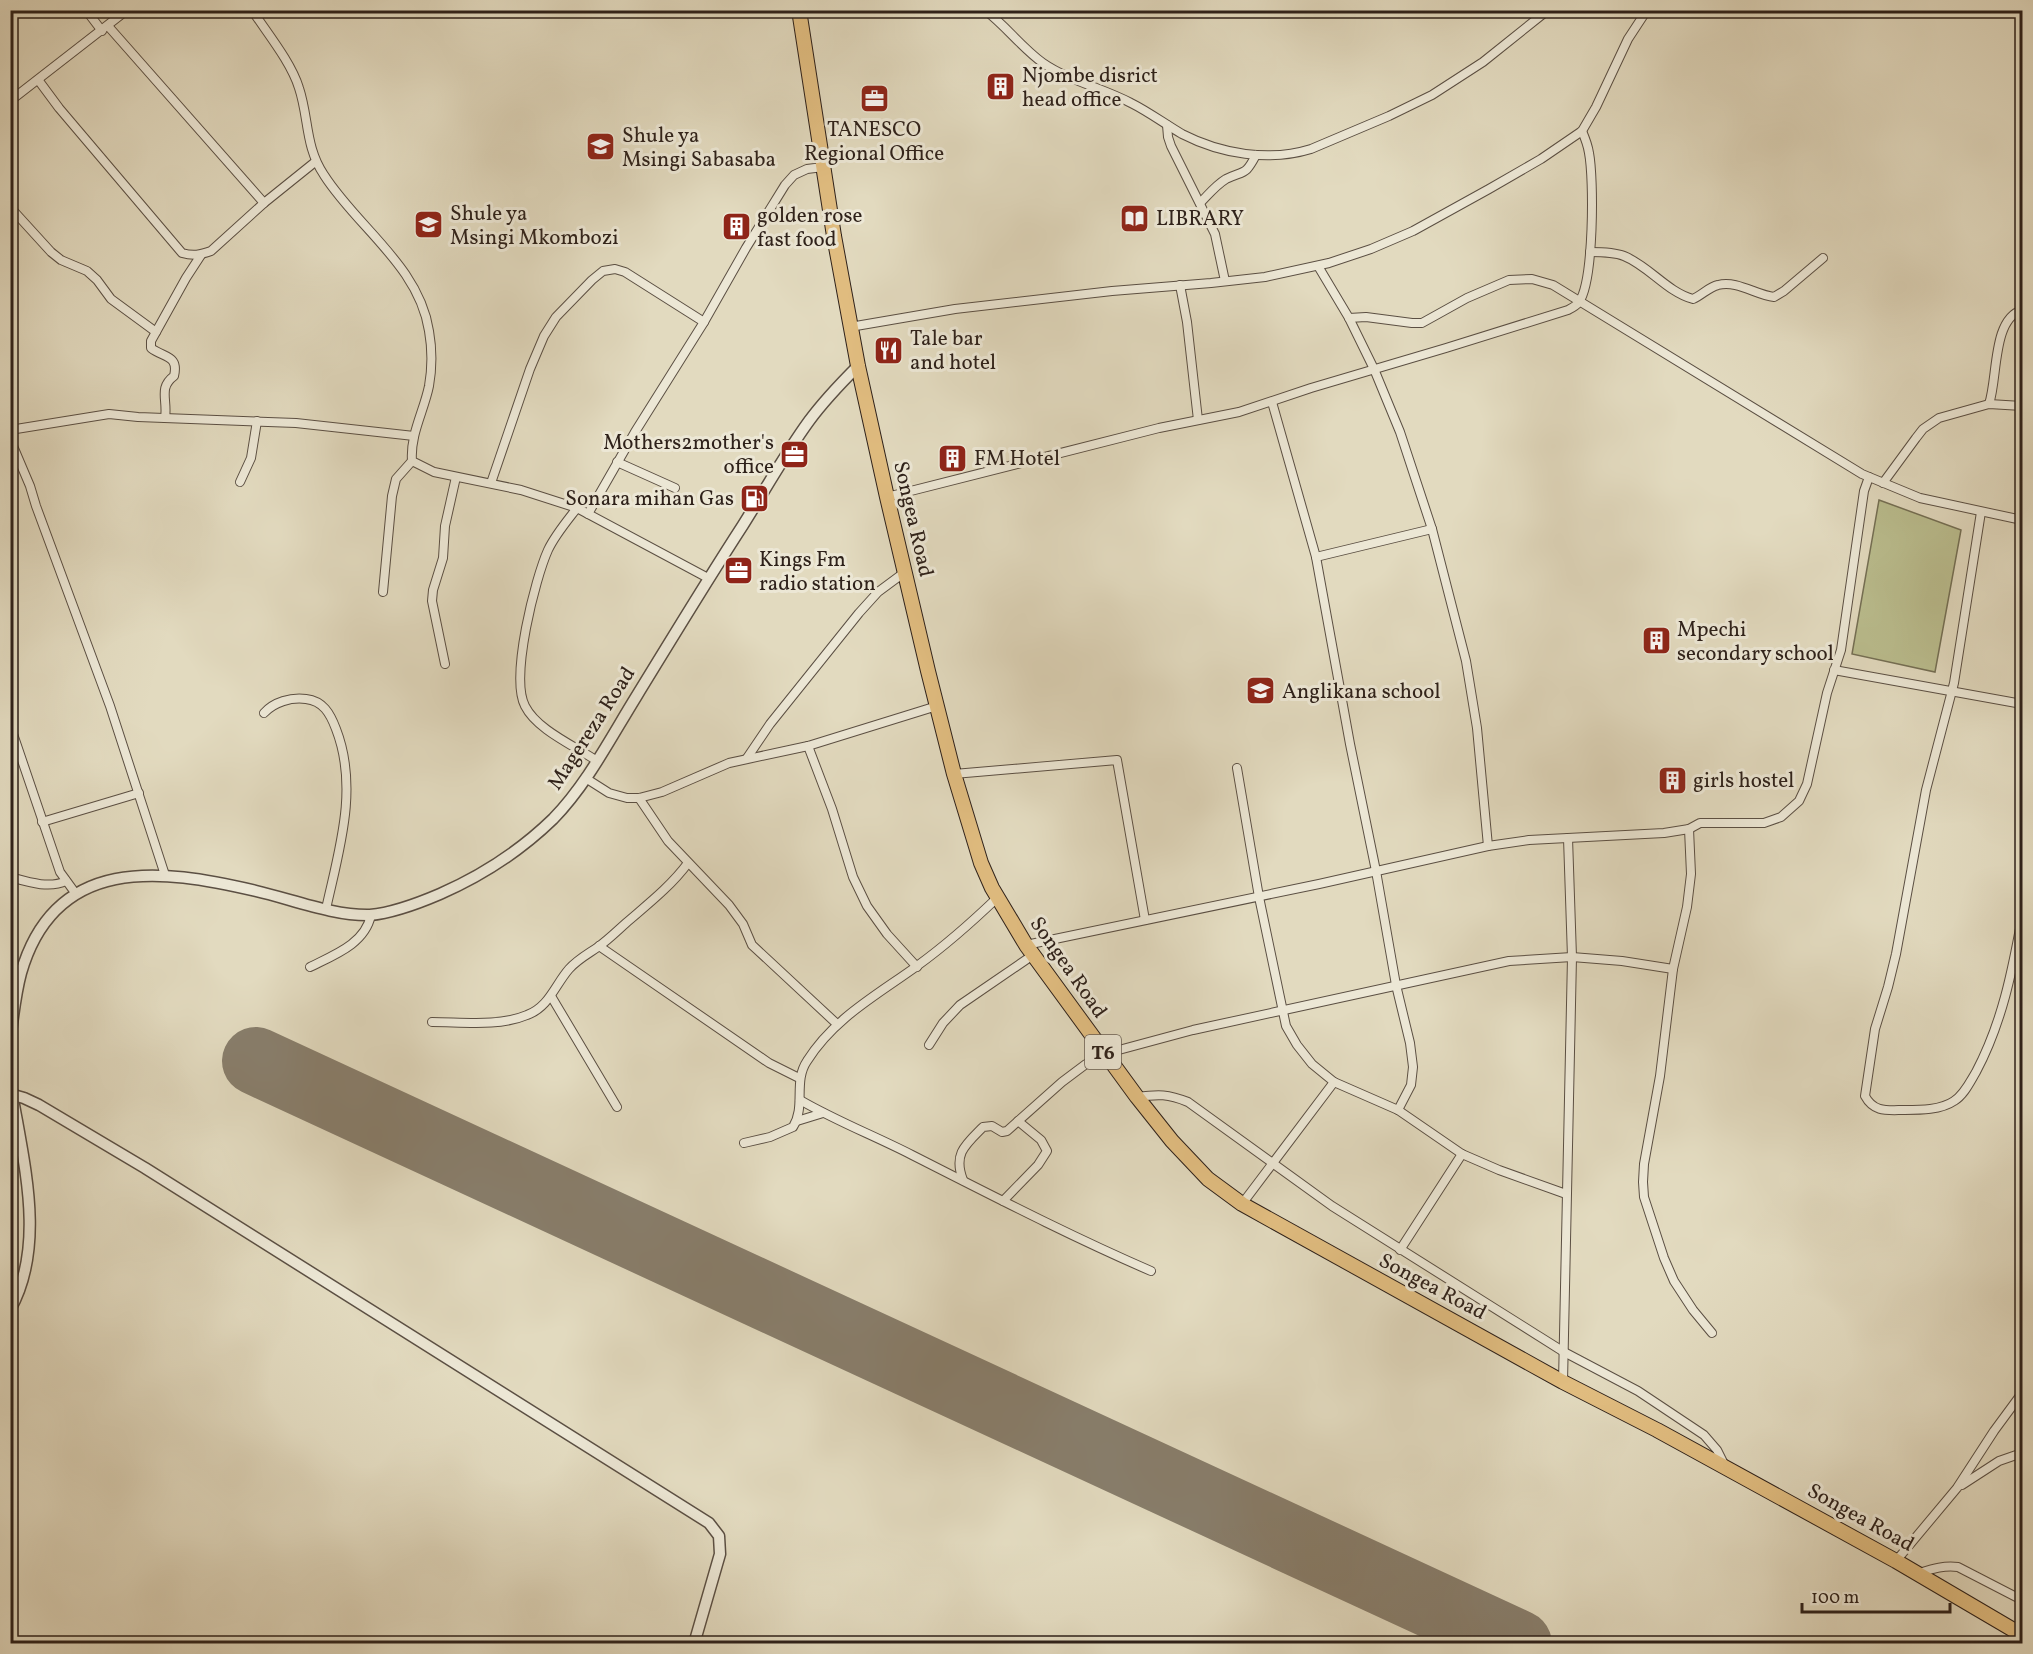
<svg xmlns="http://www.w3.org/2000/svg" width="2033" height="1654" viewBox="0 0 2033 1654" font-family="Vollkorn,serif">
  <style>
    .green { fill: #babd8e; stroke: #746f54; stroke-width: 1.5 }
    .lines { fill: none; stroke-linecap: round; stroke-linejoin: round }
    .runway { stroke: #887e6c; stroke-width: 68 }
    .minor-casing { stroke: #5b4f43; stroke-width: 10 }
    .tertiary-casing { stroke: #5b4f43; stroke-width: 13 }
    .trunk-casing { stroke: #2e211a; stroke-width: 16 }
    .minor { stroke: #ece7d5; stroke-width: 8 }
    .tertiary { stroke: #ece7d5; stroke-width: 10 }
    .trunk { stroke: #e1bd80; stroke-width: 14 }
    .labels { text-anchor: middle; stroke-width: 6; stroke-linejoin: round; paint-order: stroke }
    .shield { fill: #ece7d5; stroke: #675c52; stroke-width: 1.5 }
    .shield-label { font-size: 20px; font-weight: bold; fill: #2e211a }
    .poi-label { font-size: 21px; fill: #2e211a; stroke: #ece7d5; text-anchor: start }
    .street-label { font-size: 21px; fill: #2e211a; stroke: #ece7d5 }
  </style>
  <rect width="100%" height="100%" fill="#e2dabf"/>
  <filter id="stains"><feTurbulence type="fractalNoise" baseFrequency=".00333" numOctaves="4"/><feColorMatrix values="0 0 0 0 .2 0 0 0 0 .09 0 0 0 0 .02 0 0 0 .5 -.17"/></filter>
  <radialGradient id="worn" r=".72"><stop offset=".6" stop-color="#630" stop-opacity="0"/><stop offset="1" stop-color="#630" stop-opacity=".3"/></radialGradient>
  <polygon class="green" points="1879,500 1961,530 1935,672 1852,654"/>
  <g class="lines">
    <polyline class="runway" points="256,1061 1518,1644"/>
    <defs>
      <g id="minor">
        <polyline points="86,10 102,31"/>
        <path d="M 252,10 C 267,33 291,62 299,88 C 309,118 305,147 324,175 C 357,227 419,266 429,331 C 432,348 432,369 429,386 C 424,411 410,434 412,461 L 434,472 L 521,490 L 577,508 L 708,578"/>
        <path d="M 985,10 C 1006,26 1022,48 1043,63 C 1069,81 1103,88 1131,103 C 1149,112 1165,124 1182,134 C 1221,154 1269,162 1311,149 L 1389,116 L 1432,95 L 1483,62 L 1548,10"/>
        <polyline points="108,26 264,203"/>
        <path d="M 39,81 L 59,108 L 182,253 C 193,256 200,255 211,251 L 264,203 L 315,162"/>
        <polyline points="10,101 127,10"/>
        <polyline points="1167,125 1168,137 1171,146 1215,234 1225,281"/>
        <path d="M 1200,203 C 1208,195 1216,185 1226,179 C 1245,170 1245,176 1256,155"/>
        <polyline points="10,207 51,252 61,260 87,271 97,280 111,299 156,332"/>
        <path d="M 1590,252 C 1601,252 1614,252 1624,256 C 1649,266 1667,292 1693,299 C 1702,295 1709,287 1718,285 C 1737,280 1756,295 1774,297 L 1784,291 L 1823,258"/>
        <polyline points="1318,266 1349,318 1374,369 1400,432 1432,529 1466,661 1477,728 1488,846"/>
        <polyline points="1180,285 1187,322 1198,420"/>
        <polyline points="1349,318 1366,317 1412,323 1422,323 1467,298 1509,280 1532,279 1553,285 1862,474 1920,498 2022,520"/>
        <polyline points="850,327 955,309 1112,291 1211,283 1265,277 1329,263 1371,249 1413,231 1489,189 1541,159 1582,131 1596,107 1628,39 1647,10"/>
        <polyline points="1272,402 1316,557 1350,744 1376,871 1396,985 1410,1043 1413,1067 1411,1085 1398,1110"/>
        <path d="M 1989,404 C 1998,378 1992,319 2022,310"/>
        <path d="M 165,418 C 168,400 158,388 174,376 C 179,355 164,358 151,348 L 151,341 L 186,278 L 201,255"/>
        <polyline points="10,426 13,430 13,446 30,486 36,506 110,706 165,875"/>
        <polyline points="10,430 109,414 138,417 296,423 414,436"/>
        <polyline points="617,462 675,488"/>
        <polyline points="240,482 251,458 257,421"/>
        <polyline points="491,483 530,369 544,336 556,317 592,280 603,271 615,269 625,272 704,322"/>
        <polyline points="1883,483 1916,438 1923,429 1939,418 1989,404 2022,406"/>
        <path d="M 887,497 L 1159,428 L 1239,412 L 1311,388 L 1446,348 L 1568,310 C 1572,308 1577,305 1579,302 C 1594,281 1594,179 1589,153 C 1588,146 1585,138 1582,131"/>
        <path d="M 577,508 C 567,521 555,535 548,550 C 535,579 510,677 525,706 C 537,730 575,746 597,761"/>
        <path d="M 1981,512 L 1954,683 L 1926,790 L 1896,954 L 1888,987 L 1875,1029 L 1865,1096 C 1874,1113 1888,1110 1905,1110 C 1920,1110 1941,1110 1954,1101 C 1964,1095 1970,1082 1976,1072 C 2002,1023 2012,972 2022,918"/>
        <polyline points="588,514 635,432 704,322 746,248 785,185 794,175 807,169 823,167"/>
        <polyline points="1316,557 1432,529"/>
        <polyline points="383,592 392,496 396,479 412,461"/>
        <polyline points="445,664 432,601 433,590 443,558 445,526 456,477"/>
        <polyline points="1834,670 2022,704"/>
        <path d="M 264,713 C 274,702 291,697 306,699 C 323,701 330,713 336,729 C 359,788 339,850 326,909"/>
        <polyline points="10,725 60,872 76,894"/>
        <polyline points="808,746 832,809 853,877 867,906 887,934 917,967"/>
        <polyline points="747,758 770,724 859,613 878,592 905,572"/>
        <polyline points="1237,768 1259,897 1286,1026 1297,1045 1312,1064 1334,1082 1398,1110 1462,1154 1499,1170 1566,1194"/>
        <polyline points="954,774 1117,760 1145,920"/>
        <polyline points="587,779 609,793 627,798 639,798 662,792 729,763 808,746 937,706"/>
        <polyline points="639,798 668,841 729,905 743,924 752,945 837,1024"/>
        <polyline points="42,822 139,793"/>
        <polyline points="1689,829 1691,874 1687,907 1673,969 1660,1076 1644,1164 1643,1182 1644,1197 1664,1258 1674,1281 1693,1310 1712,1333"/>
        <path d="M 10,877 C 28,882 49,889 66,881"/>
        <polyline points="1026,945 1319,884 1488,846 1529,840 1664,833 1689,829 1700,823 1764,823 1781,817 1799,801 1807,784 1827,693 1841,650 1864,491 1869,477"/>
        <polyline points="599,946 769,1063 799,1078"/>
        <path d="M 310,967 C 334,955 365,944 371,915"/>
        <polyline points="551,996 617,1107"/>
        <path d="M 432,1022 C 462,1022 499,1027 527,1015 C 549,1007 555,985 569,969 C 578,959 588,954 598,947 C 608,940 617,931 626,923 C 648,904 671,886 688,863"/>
        <polyline points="929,1045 943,1023 960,1005 1033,955"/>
        <path d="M 1137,1097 C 1159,1094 1168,1094 1188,1102 L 1332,1206 L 1564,1352 L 1638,1391 L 1704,1435 L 1717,1450 L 1725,1466"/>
        <path d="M 800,1100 C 836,1121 875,1136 912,1155 C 991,1195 1070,1236 1151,1271"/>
        <polyline points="797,1121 823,1113"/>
        <path d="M 744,1143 L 770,1137 L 793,1127 C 806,1106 793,1082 807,1061 C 834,1018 877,995 917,966 C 946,945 972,922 998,897"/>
        <path d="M 963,1180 C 953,1154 965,1145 983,1127 L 992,1126 L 1002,1132 L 1007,1131 L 1062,1082 L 1086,1064 L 1104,1054 L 1193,1030 L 1509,961 L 1572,957 L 1622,961 L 1673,969"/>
        <polyline points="1003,1201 1038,1165 1047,1151 1041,1140 1018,1121"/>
        <polyline points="1242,1204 1334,1082"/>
        <polyline points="1400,1250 1462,1154"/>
        <polyline points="1563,1382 1572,957 1568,838"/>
        <polyline points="1962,1485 1999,1461 2022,1453"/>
        <polyline points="1896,1561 1957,1488 1994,1431 2022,1393"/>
        <path d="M 1919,1573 C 1932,1569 1944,1565 1958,1567 L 2022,1600"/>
      </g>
      <g id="tertiary">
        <path d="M 10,1040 C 13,1018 15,995 21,973 C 55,855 160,868 256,891 C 291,899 334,916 370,915 C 393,913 419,903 440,894 C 481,876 521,850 553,819 C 587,784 610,739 636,697 C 671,640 706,582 743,525 C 765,490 785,454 809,421 C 823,402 841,383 858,366"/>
        <path d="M 10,1075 C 11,1091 14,1105 17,1121 C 28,1182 42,1253 10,1310"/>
        <polyline points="10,1094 24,1098 39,1105 145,1168 709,1523 719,1536 720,1554 694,1644"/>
      </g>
      <polyline id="trunk" points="799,10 834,236 858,366 887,497 928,671 954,774 981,863 992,888 1026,945 1137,1097 1172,1141 1208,1179 1242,1204 1563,1382 1657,1430 1896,1561 2022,1635"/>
    </defs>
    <use href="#minor" class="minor-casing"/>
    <use href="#tertiary" class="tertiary-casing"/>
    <use href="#trunk" class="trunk-casing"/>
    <use href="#minor" class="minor"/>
    <use href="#tertiary" class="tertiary"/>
    <use href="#trunk" class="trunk"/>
  </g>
  <defs>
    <symbol id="building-square" viewBox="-11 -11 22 22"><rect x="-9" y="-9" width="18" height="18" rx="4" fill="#8f2418" stroke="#ece7d5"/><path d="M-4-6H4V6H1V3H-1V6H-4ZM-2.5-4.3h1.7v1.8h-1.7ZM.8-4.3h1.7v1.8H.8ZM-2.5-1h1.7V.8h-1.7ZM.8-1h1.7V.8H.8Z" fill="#fff"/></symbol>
    <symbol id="office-square" viewBox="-11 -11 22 22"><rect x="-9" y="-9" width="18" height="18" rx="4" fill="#8f2418" stroke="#ece7d5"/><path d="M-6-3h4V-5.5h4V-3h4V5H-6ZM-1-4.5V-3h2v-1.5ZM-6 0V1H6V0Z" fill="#fff"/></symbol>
    <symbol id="school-square" viewBox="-11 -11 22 22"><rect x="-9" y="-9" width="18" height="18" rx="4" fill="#8f2418" stroke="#ece7d5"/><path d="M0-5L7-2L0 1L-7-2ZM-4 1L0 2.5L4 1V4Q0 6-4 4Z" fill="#fff"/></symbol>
    <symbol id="library-square" viewBox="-11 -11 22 22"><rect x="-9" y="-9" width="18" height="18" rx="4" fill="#8f2418" stroke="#ece7d5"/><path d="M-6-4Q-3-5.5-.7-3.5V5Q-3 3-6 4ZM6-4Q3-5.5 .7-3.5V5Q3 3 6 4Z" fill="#fff"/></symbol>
    <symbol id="restaurant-square" viewBox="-11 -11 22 22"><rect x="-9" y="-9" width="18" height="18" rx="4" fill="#8f2418" stroke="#ece7d5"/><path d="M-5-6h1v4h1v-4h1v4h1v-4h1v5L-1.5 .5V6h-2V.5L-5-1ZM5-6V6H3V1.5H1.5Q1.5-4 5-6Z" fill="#fff"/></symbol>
    <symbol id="fuel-square" viewBox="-11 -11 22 22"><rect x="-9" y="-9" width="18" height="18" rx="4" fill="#8f2418" stroke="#ece7d5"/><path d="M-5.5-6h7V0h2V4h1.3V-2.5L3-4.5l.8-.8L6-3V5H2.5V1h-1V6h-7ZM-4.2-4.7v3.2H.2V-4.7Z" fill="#fff"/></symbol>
  </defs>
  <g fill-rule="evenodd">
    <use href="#building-square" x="984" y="70" width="33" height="33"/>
    <use href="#office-square" x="858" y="82" width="33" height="33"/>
    <use href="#school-square" x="584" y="130" width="33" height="33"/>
    <use href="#library-square" x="1118" y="202" width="33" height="33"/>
    <use href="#school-square" x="412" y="208" width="33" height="33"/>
    <use href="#building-square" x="720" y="210" width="33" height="33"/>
    <use href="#restaurant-square" x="872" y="334" width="33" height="33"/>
    <use href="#office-square" x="778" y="438" width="33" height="33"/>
    <use href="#building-square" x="936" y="442" width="33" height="33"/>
    <use href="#fuel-square" x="738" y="482" width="33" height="33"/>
    <use href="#office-square" x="722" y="554" width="33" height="33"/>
    <use href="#building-square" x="1640" y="624" width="33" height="33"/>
    <use href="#school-square" x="1244" y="674" width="33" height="33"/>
    <use href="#building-square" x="1656" y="764" width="33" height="33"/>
  </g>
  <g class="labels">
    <rect class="shield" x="1085" y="1035" width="36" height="34" rx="4.5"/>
    <g class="shield-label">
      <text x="1103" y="1059">T6</text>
    </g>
    <g class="poi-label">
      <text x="1022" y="82">Njombe disrict<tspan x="1022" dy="24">head office</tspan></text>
      <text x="874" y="136" text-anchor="middle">TANESCO<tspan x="874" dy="24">Regional Office</tspan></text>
      <text x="622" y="142">Shule ya<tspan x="622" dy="24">Msingi Sabasaba</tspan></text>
      <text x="450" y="220">Shule ya<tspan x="450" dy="24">Msingi Mkombozi</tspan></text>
      <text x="757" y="222">golden rose<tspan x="757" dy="24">fast food</tspan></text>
      <text x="1156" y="225">LIBRARY</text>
      <text x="910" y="345">Tale bar<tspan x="910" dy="24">and hotel</tspan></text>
      <text x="774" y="449" text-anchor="end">Mothers2mother's<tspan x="774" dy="24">office</tspan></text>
      <text x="974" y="465">FM Hotel</text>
      <text x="734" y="505" text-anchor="end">Sonara mihan Gas</text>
      <text x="759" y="566">Kings Fm<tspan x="759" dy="24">radio station</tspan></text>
      <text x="1677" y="636">Mpechi<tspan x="1677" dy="24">secondary school</tspan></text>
      <text x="1282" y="698">Anglikana school</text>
      <text x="1693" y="787">girls hostel</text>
    </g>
    <g class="street-label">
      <text transform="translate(914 519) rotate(77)" y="7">Songea Road</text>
      <text transform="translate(591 728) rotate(-57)" y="7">Magereza Road</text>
      <text transform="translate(1069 967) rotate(55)" y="7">Songea Road</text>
      <text transform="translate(1433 1286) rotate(28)" y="7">Songea Road</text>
      <text transform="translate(1861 1517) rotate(29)" y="7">Songea Road</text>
    </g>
  </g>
  <rect width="2033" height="1654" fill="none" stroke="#e2dabf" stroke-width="36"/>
  <rect x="12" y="12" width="2009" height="1630" fill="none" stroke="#2e211a" stroke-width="3"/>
  <rect x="18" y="18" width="1997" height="1618" fill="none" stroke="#2e211a" stroke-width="1.5"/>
  <path d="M1802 1603v9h148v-9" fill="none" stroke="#2e211a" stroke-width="3"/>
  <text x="1811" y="1603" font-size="18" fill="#2e211a" stroke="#ece7d5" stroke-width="4.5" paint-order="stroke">100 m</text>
  <rect width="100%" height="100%" filter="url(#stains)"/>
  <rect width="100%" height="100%" fill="url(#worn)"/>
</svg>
